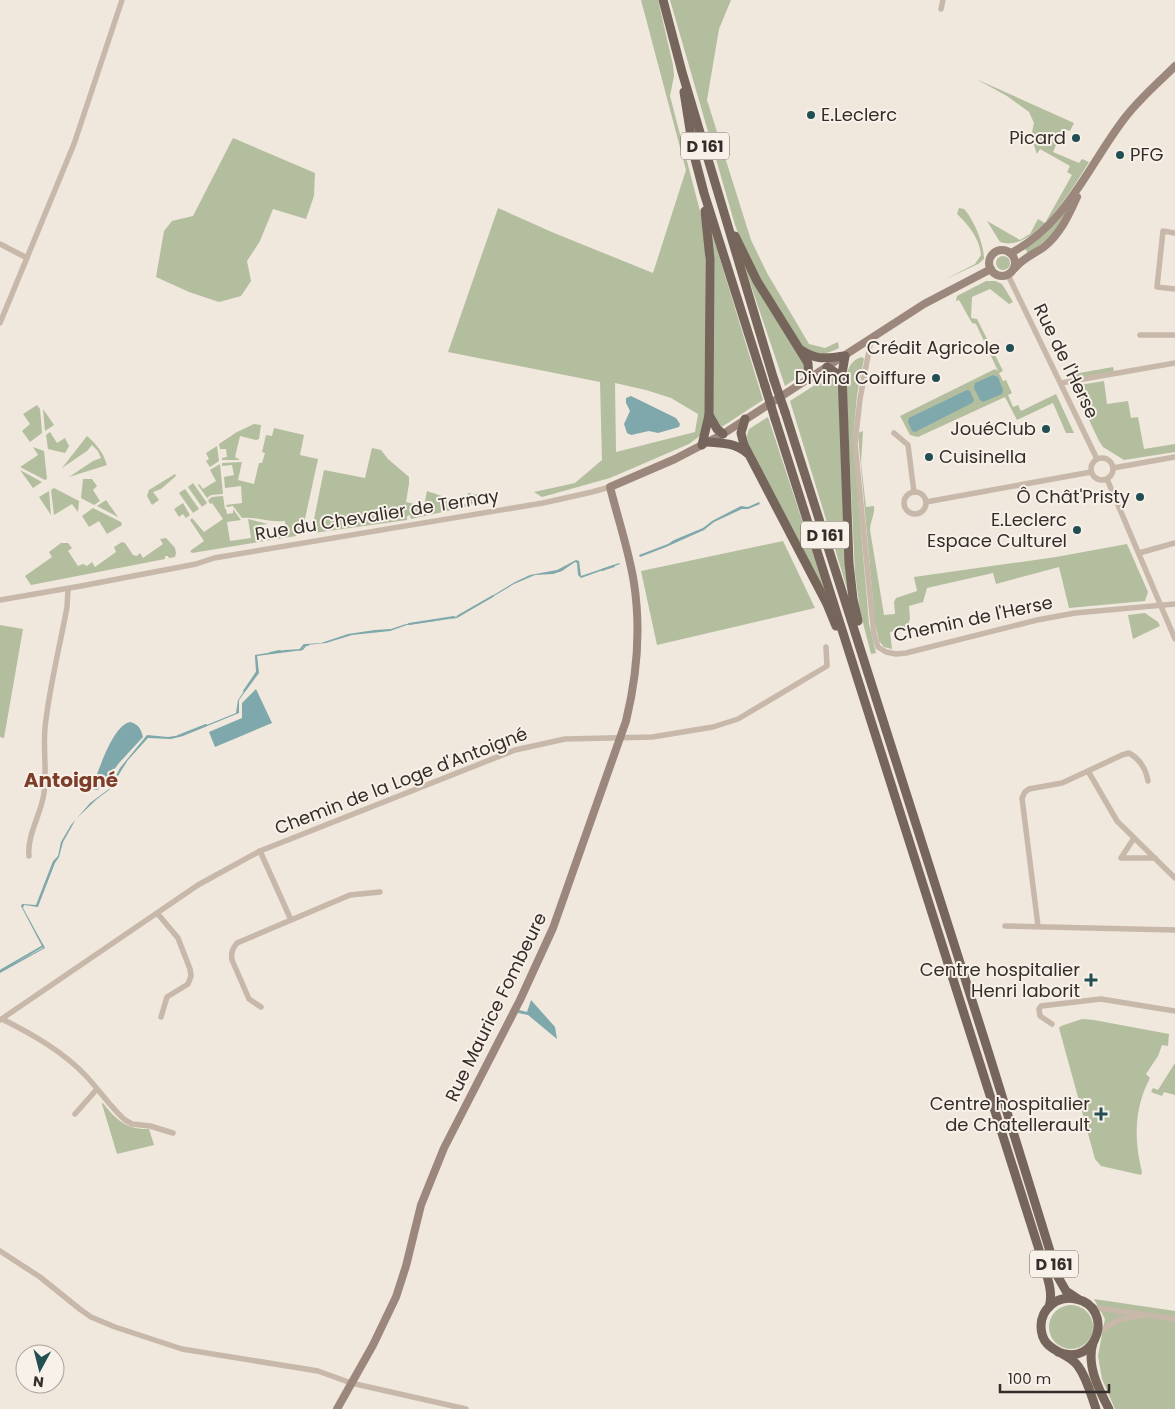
<svg xmlns="http://www.w3.org/2000/svg" width="1175" height="1409" viewBox="0 0 1175 1409" font-family="Poppins,sans-serif">
  <style>
    .green { fill: #b3be9e; fill-rule: evenodd }
    .water { fill: #7ea8ab }
    .lines { fill: none; stroke-linecap: round; stroke-linejoin: round }
    .stream { stroke: #7ea8ab; stroke-width: 2 }
    .street { stroke: #c7b8aa; stroke-width: 5.5 }
    .secondary { stroke: #9b877c; stroke-width: 8 }
    .primary { stroke: #76655b; stroke-width: 9 }
    .primary-bridge { stroke: #76655b; stroke-width: 9 }
    .poi-dot { fill: #224f53; stroke: #f8f1e9; stroke-width: 2 }
    .labels { text-anchor: middle; stroke-width: 4; stroke-linejoin: round; paint-order: stroke }
    .shield { fill: #f8f1e9; stroke: #706863; stroke-width: 1 }
    .shield-label { font-size: 16px; font-weight: bold; fill: #352d29 }
    .poi-label { font-size: 18px; fill: #352d29; stroke: #f8f1e9; text-anchor: end }
    .street-label { font-size: 18px; fill: #352d29; stroke: #f8f1e9 }
    .quarter-label { font-size: 20px; font-weight: bold; fill: #7d3e29; stroke: #f8f1e9 }
  </style>
  <rect width="100%" height="100%" fill="#f0e7dd"/>
  <g class="green">
    <path d="M 641,0 L 658,0 L 673,65 L 674,76 L 670,96 L 701,215 L 705,244 L 705,418 L 701,435 L 689,444 L 610,478 L 542,497 L 534,492 L 575,483 L 602,460 L 600,382 L 448,352 L 498,208 L 554,233 L 653,273 L 686,170 ZM 615,383 L 646,390 L 671,398 L 698,414 L 695,432 L 616,452 Z"/>
    <path d="M 670,0 L 731,0 L 719,29 L 707,100 L 751,240 L 767,273 L 809,344 L 825,348 L 838,342 L 839,348 C 823,356 812,357 800,343 C 776,305 751,267 735,225 Z"/>
    <path d="M 976,79 L 1074,123 L 1070,131 L 1063,129 L 1053,152 L 1079,163 L 1082,159 L 1089,162 C 1074,186 1035,254 1000,242 L 987,221 L 1020,240 L 1030,234 L 1038,219 L 1045,223 L 1072,175 L 1067,172 L 1070,166 L 1040,149 L 1037,154 L 1031,137 L 1034,123 L 1029,112 L 1007,96 Z"/>
    <polygon points="233,138 315,173 314,196 306,219 273,209 260,241 247,261 251,281 241,296 219,302 189,292 156,277 164,231 172,221 193,216"/>
    <path d="M 959,208 L 964,209 C 974,220 984,244 984,259 L 978,264 L 944,280 L 975,264 L 981,255 C 980,239 968,224 957,214 Z"/>
    <path d="M 1065,211 L 1067,211 C 1057,229 1047,242 1028,253 L 1025,249 Z"/>
    <polygon points="709,223 763,400 720,428 713,418"/>
    <circle cx="1003" cy="263" r="7"/>
    <polygon points="741,256 804,360 804,373 785,386"/>
    <polygon points="986,281 995,281 1002,284 1013,302 1009,304 990,289 972,297 971,318 977,319 988,341 986,342 990,350 992,349 1003,371 999,373 1003,381 1006,380 1012,393 1008,395 1013,407 1018,405 1021,411 1056,394 1074,433 1066,433 1053,403 1017,420 1005,397 918,437 910,435 900,416 995,369 998,371 976,324 972,323 959,300 956,301 957,296"/>
    <path d="M 862,357 L 864,359 L 857,395 L 853,440 L 867,600 L 869,624 L 876,653 L 871,654 L 860,611 L 855,573 L 846,381 C 847,370 850,360 862,357 Z"/>
    <polygon points="1113,367 1114,372 1074,378 1074,375 1068,375"/>
    <polygon points="834,375 837,379 839,385 852,605 790,401 829,376"/>
    <polygon points="1104,381 1107,404 1128,401 1131,418 1138,417 1144,449 1175,444 1175,452 1124,460 1103,447 1099,441 1073,386"/>
    <polygon points="37,405 40,409 42,433 30,442 22,431 30,424 23,414"/>
    <polygon points="43,409 54,425 45,431"/>
    <polygon points="768,417 828,599 748,446 747,435 749,429"/>
    <polygon points="254,424 261,425 259,439 256,440 240,436 235,457 240,460 222,460 222,458 227,457 226,449 220,449 219,444 237,432"/>
    <path d="M 274,428 L 304,435 L 300,455 L 318,459 L 303,528 L 296,536 L 192,553 L 190,551 L 204,541 L 190,520 L 192,518 L 204,532 L 223,519 L 212,503 L 210,504 L 208,500 L 212,497 L 223,496 L 225,509 L 226,509 L 227,514 L 233,513 L 233,509 L 241,520 L 227,522 L 230,541 L 251,538 L 248,519 L 268,524 L 258,525 L 259,536 L 286,532 L 285,521 C 268,523 256,516 242,518 L 233,506 L 227,507 L 226,505 L 242,503 L 241,486 L 225,488 L 224,477 L 234,475 L 232,465 L 222,466 L 222,463 L 242,462 L 238,480 L 254,484 L 259,463 L 262,463 L 265,453 L 262,452 L 266,435 L 272,436 Z"/>
    <path d="M 863,431 L 861,463 L 866,507 L 874,506 C 875,514 870,522 870,530 L 884,615 L 895,614 L 894,602 L 896,598 L 917,591 L 914,577 L 1056,557 L 1127,544 L 1148,592 L 1145,601 L 1069,608 L 1059,567 L 996,584 L 993,573 L 927,588 L 923,602 L 909,606 L 910,619 L 906,629 L 890,632 L 892,649 L 884,647 L 879,641 L 875,623 L 859,446 L 858,433 Z"/>
    <polygon points="50,432 57,443 65,438 69,446 65,453 48,449 46,435"/>
    <path d="M 87,436 C 97,445 103,452 107,465 L 69,477 L 93,461 L 101,458 L 98,451 L 92,445 L 87,451 L 62,468 Z"/>
    <polygon points="217,446 219,461 210,467 206,461 209,459 206,453"/>
    <polygon points="33,447 44,451 47,479 45,480 20,467 38,455"/>
    <polygon points="372,448 381,450 388,459 409,477 409,484 406,502 424,506 427,491 465,504 468,493 479,495 478,499 470,506 411,519 410,515 407,516 407,520 314,533 313,524 324,470 365,478"/>
    <polygon points="220,464 223,494 211,495 207,498 198,485 199,484 203,489 216,481 210,470"/>
    <polygon points="20,470 42,482 33,488"/>
    <polygon points="175,474 176,476 161,489 153,492 159,500 152,505 147,496 149,490"/>
    <polygon points="83,479 92,479 97,486 93,490 100,501 94,505 81,498"/>
    <polygon points="193,483 207,503 202,507 188,487"/>
    <polygon points="54,488 79,501 78,512 72,504 54,515 51,490"/>
    <polygon points="185,489 199,509 193,513 179,493"/>
    <polygon points="49,491 51,515 39,497"/>
    <polygon points="106,500 118,517 97,506"/>
    <polygon points="183,503 190,515 186,518 183,514 179,517 174,509"/>
    <polygon points="93,508 121,522 122,525 107,534 99,521 89,527 82,516"/>
    <polygon points="166,538 175,548 176,553 175,557 169,558 168,556 165,556 165,559 31,585 25,576 52,557 49,552 61,543 68,543 72,548 68,551 78,566 83,564 87,566 92,562 95,567 116,552 114,547 122,542 125,543 133,555 137,556 140,553 143,558 163,544 160,539"/>
    <polygon points="783,541 815,608 657,645 641,571"/>
    <polygon points="1145,613 1158,622 1160,626 1133,639 1128,615"/>
    <polygon points="0,625 23,629 4,738 0,737"/>
    <path d="M 1082,1019 L 1094,1020 L 1169,1034 L 1168,1046 L 1162,1045 L 1158,1056 L 1146,1074 L 1150,1078 C 1134,1108 1134,1139 1142,1172 L 1141,1175 L 1101,1166 L 1095,1159 L 1059,1028 L 1061,1026 Z"/>
    <polygon points="1175,1063 1175,1095 1164,1092 1162,1096 1151,1092 1153,1088 1158,1090"/>
    <path d="M 103,1103 C 116,1120 127,1130 149,1129 L 154,1145 L 117,1154 L 102,1104 Z"/>
    <polygon points="1094,1299 1175,1311 1175,1409 1115,1409 1102,1379 1098,1356 1105,1319"/>
    <circle cx="1071" cy="1327" r="22"/>
  </g>
  <g class="water">
    <polygon points="993,375 998,377 1003,390 1002,394 983,402 980,400 974,388 975,383"/>
    <polygon points="967,390 970,391 974,400 972,403 915,432 912,431 908,422 909,418"/>
    <polygon points="631,396 676,418 680,424 679,427 658,433 649,431 631,435 627,433 624,424 630,411 626,403 626,398"/>
    <polygon points="759,502 760,504 748,509 742,509 714,522 704,530 666,547 640,557 639,555 668,544 674,540 703,528 712,521 741,506 748,507"/>
    <polygon points="576,560 579,561 581,576 619,563 620,564 581,578 578,575 577,563 575,562 562,571 553,574 535,575 514,584 457,618 407,625 390,631 352,635 326,643 307,645 303,650 257,656 259,673 239,700 239,713 183,736 171,739 148,738 128,760 109,790 97,799 76,819 63,842 59,857 55,863 39,904 38,907 24,905 23,908 45,948 0,973 0,971 43,948 21,906 22,904 36,905 53,861 58,856 61,842 71,825 90,803 109,789 120,768 147,735 168,737 182,735 236,713 238,700 254,677 257,671 255,655 285,650 302,649 306,644 321,643 348,634 375,630 391,629 406,624 449,619 461,615 515,582 530,575 557,570"/>
    <polygon points="256,689 272,723 215,747 209,732 242,718 242,703"/>
    <path d="M 130,722 C 139,725 140,727 143,737 L 119,763 L 101,787 L 97,790 L 93,789 L 92,787 C 99,771 112,726 130,722 Z"/>
    <polygon points="531,1000 555,1027 557,1039 528,1015 518,1013 519,1010 527,1012"/>
  </g>
  <g class="lines">
    <g class="stream">
      <polyline points="602,570 614,566"/>
      <polyline points="458,616 493,596"/>
      <polyline points="409,624 454,617"/>
      <polyline points="300,650 304,645 308,645"/>
      <polyline points="270,653 280,651"/>
      <polyline points="244,691 257,672 256,656"/>
      <polyline points="178,736 206,725"/>
      <polyline points="0,971 43,946"/>
    </g>
    <g class="street">
      <polyline points="941,9 943,0"/>
      <polyline points="1175,233 1163,231 1157,287 1175,289"/>
      <polyline points="0,244 27,258"/>
      <polyline points="1008,275 1097,459"/>
      <polyline points="0,323 74,144 122,0"/>
      <polyline points="1140,335 1175,335"/>
      <polyline points="869,340 870,345 860,399 855,443 870,596 874,634 878,647 886,652 896,654 906,653 1037,620 1075,613 1175,604"/>
      <polyline points="1061,383 1175,363"/>
      <polyline points="894,433 908,445 914,492"/>
      <circle cx="1102" cy="469" r="11"/>
      <polyline points="1113,468 1175,457"/>
      <polyline points="1107,479 1175,639"/>
      <circle cx="915" cy="503" r="11"/>
      <polyline points="926,502 1091,472"/>
      <polyline points="1139,553 1175,543"/>
      <polyline points="0,600 81,586 196,564 214,558 543,503 592,492 610,487"/>
      <path d="M 1088,771 L 1122,755 L 1129,753 C 1140,759 1146,770 1148,781"/>
      <polyline points="1134,838 1121,858 1155,858"/>
      <polyline points="260,851 291,920"/>
      <path d="M 29,856 C 27,834 41,815 44,793 C 47,771 43,750 45,728 C 49,688 60,646 67,607 L 68,589"/>
      <polyline points="157,913 178,938 190,969 191,976 188,984 167,997 161,1017"/>
      <polyline points="1005,926 1175,930"/>
      <polyline points="1038,926 1022,798 1025,792 1029,789 1062,783 1088,771 1117,821 1175,878"/>
      <path d="M 261,1007 L 249,999 L 232,960 C 231,953 232,949 237,943 L 350,895 L 380,892"/>
      <path d="M 2,1019 C 32,1034 64,1052 87,1077 C 100,1091 111,1108 125,1120 L 132,1124 L 150,1126 L 173,1133"/>
      <polyline points="0,1020 198,885 260,851 515,750 565,739 652,737 713,727 738,719 827,666 826,647"/>
      <polyline points="1052,1024 1040,1016 1039,1009 1041,1006 1101,999 1175,1011"/>
      <polyline points="75,1114 97,1089"/>
      <polyline points="0,1251 40,1277 81,1310 91,1317 115,1327 182,1349 318,1371 351,1383 466,1409"/>
      <polyline points="1091,1307 1175,1319"/>
      <path d="M 1098,1335 C 1111,1320 1127,1316 1146,1316"/>
    </g>
    <g class="secondary">
      <circle cx="1002" cy="263" r="13"/>
      <path d="M 1011,253 C 1067,224 1088,166 1124,119 C 1138,100 1158,83 1175,66"/>
      <path d="M 1015,268 C 1023,258 1034,254 1044,247 C 1060,234 1069,215 1077,197"/>
      <path d="M 337,1409 L 373,1345 L 396,1297 L 406,1266 L 421,1205 L 444,1148 L 520,1000 L 553,928 L 626,721 C 637,676 641,629 634,583 C 629,551 618,519 610,487 L 675,459 L 723,434 L 924,304 L 991,269"/>
    </g>
    <g class="primary">
      <polyline points="663,0 682,72 774,380"/>
      <polyline points="684,92 694,155 704,193 765,386"/>
      <polyline points="735,236 757,281 808,363 809,379"/>
      <path d="M 801,350 C 818,361 825,358 845,356 L 842,374 L 849,563 L 853,599 L 858,621"/>
      <polyline points="827,367 839,375 842,382"/>
      <polyline points="785,412 989,1054 1058,1277 1066,1291 1078,1299"/>
      <polyline points="709,415 717,429 723,434"/>
      <polyline points="745,419 741,433 744,445 827,604 836,626"/>
      <path d="M 775,419 L 1042,1259 C 1046,1274 1054,1292 1049,1307"/>
      <path d="M 708,442 C 723,443 735,443 747,453"/>
      <polyline points="702,445 709,415 710,259 705,211"/>
      <path d="M 1093,1343 C 1086,1365 1099,1390 1109,1409"/>
      <path d="M 1058,1352 C 1098,1368 1115,1307 1076,1299 C 1067,1297 1057,1299 1051,1305 C 1045,1310 1041,1318 1041,1326 C 1041,1353 1067,1350 1078,1366 C 1087,1378 1091,1395 1096,1409"/>
    </g>
    <g class="primary-bridge">
      <polyline points="774,380 785,412"/>
      <polyline points="765,386 775,419"/>
    </g>
  </g>
  <g class="poi-dot">
    <circle cx="811" cy="115" r="5"/>
    <circle cx="1076" cy="138" r="5"/>
    <circle cx="1120" cy="155" r="5"/>
    <circle cx="1010" cy="348" r="5"/>
    <circle cx="936" cy="378" r="5"/>
    <circle cx="1046" cy="429" r="5"/>
    <circle cx="929" cy="457" r="5"/>
    <circle cx="1140" cy="497" r="5"/>
    <circle cx="1077" cy="530" r="5"/>
    <path d="M1088.5 972.5h5v5h5v5h-5v5h-5v-5h-5v-5h5z"/>
    <path d="M1098.5 1106.5h5v5h5v5h-5v5h-5v-5h-5v-5h5z"/>
  </g>
  <g class="labels">
    <g class="shield">
      <rect x="681" y="132.5" width="48" height="27" rx="4"/>
      <rect x="801" y="521.5" width="48" height="27" rx="4"/>
      <rect x="1030" y="1250.5" width="48" height="27" rx="4"/>
    </g>
    <g class="shield-label">
      <text x="705" y="152">D 161</text>
      <text x="825" y="541">D 161</text>
      <text x="1054" y="1270">D 161</text>
    </g>
    <g class="poi-label">
      <text x="821" y="121" text-anchor="start">E.Leclerc</text>
      <text x="1066" y="144">Picard</text>
      <text x="1130" y="161" text-anchor="start">PFG</text>
      <text x="1000" y="354">Crédit Agricole</text>
      <text x="926" y="384">Divina Coiffure</text>
      <text x="1036" y="435">JouéClub</text>
      <text x="939" y="463" text-anchor="start">Cuisinella</text>
      <text x="1130" y="503">Ô Chât'Pristy</text>
      <text x="1067" y="526">E.Leclerc<tspan x="1067" dy="21">Espace Culturel</tspan></text>
      <text x="1080" y="976">Centre hospitalier<tspan x="1080" dy="21">Henri laborit</tspan></text>
      <text x="1090" y="1110">Centre hospitalier<tspan x="1090" dy="21">de Chatellerault</tspan></text>
    </g>
    <g class="street-label">
      <text transform="translate(1066 361) rotate(64)" y="6">Rue de l'Herse</text>
      <text transform="translate(377 515) rotate(-9)" y="6">Rue du Chevalier de Ternay</text>
      <text transform="translate(973 619) rotate(-12)" y="6">Chemin de l'Herse</text>
      <text transform="translate(401 781) rotate(-21)" y="6">Chemin de la Loge d'Antoigné</text>
      <text transform="translate(496 1007) rotate(-64)" y="6">Rue Maurice Fombeure</text>
    </g>
    <g class="quarter-label">
      <text x="71" y="787">Antoigné</text>
    </g>
  </g>
  <g transform="translate(40 1369) rotate(187)"><circle r="24" fill="#f8f1e9" stroke="#aaa39c"/>
  <path d="M0-4L9 19L0 12L-9 19Z" fill="#224f53"/>
  <text y="-8" font-size="14" font-weight="bold" text-anchor="middle" fill="#352d29">N</text>
  </g>
  <path d="M1000 1384v8h109v-8" fill="none" stroke="#352d29" stroke-width="2.5"/>
  <text x="1008" y="1384" font-size="15" fill="#352d29" stroke="#f8f1e9" stroke-width="4" paint-order="stroke">100 m</text>
</svg>
